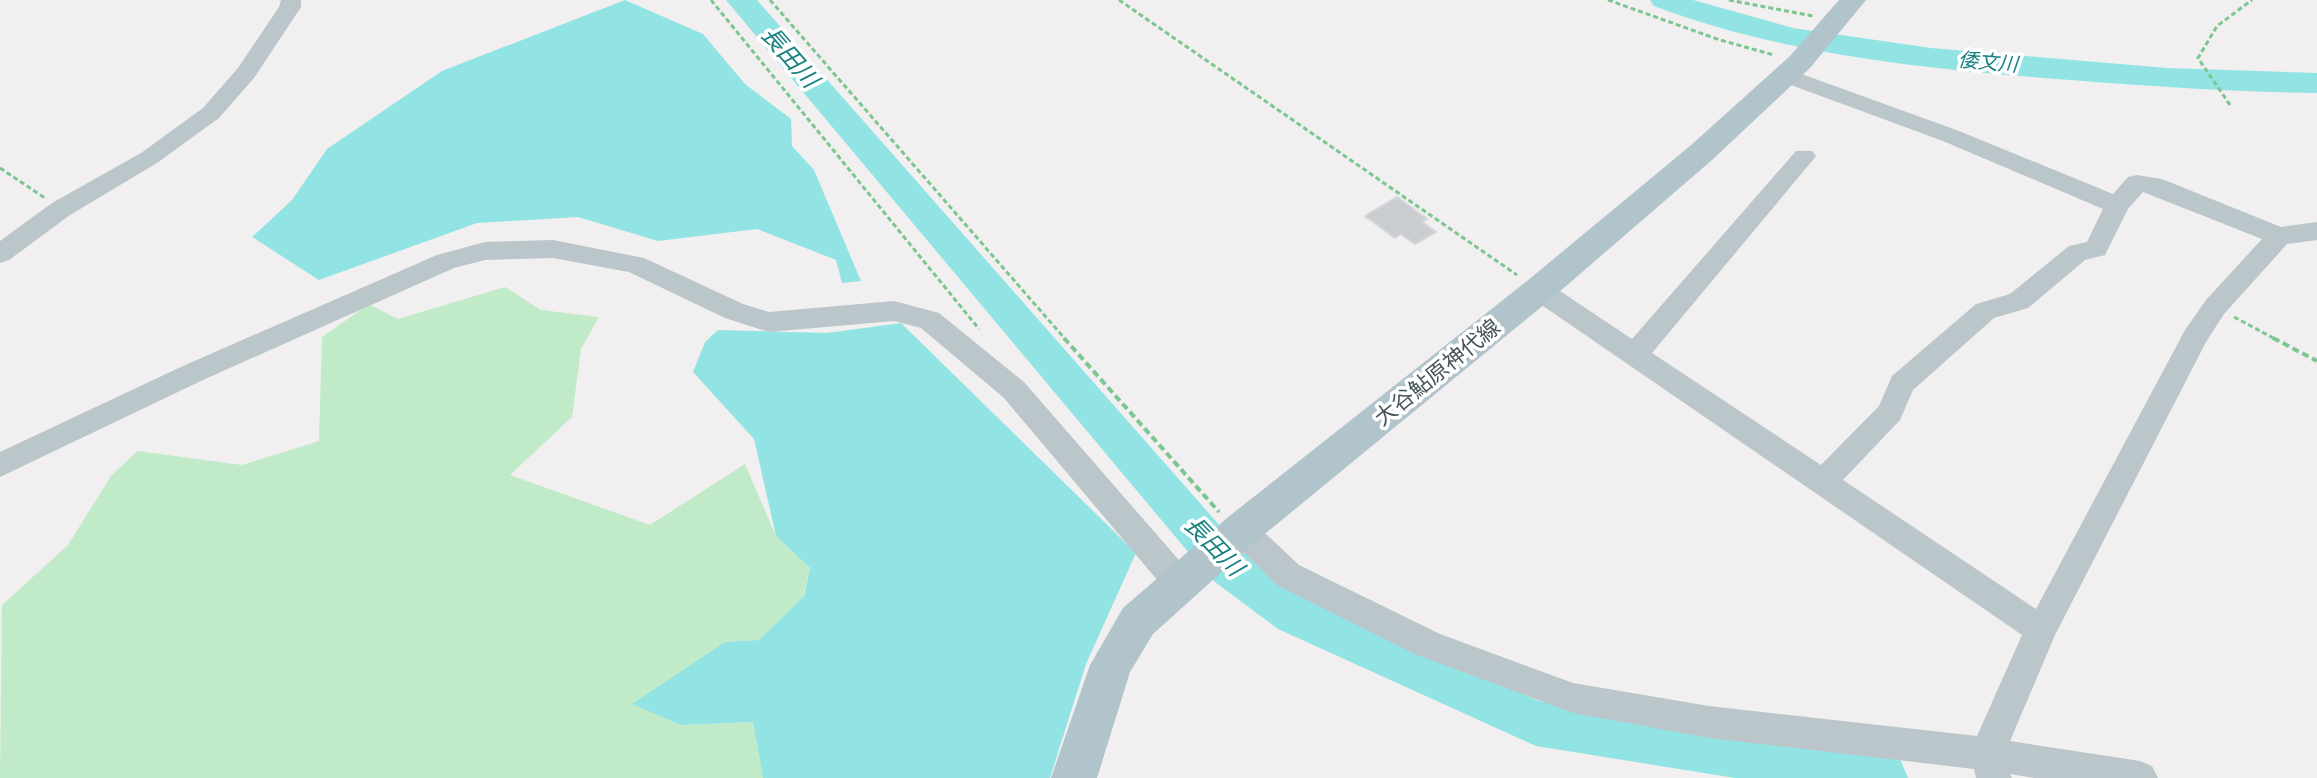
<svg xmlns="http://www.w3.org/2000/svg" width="2317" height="778" viewBox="0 0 2317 778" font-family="Manrope,'Noto Sans JP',sans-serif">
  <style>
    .green { fill: #c1ebc8 }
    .water { fill: #92e4e4 }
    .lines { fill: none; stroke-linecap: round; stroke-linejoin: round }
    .river { fill: #92e4e4; fill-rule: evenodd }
    .building { fill: #c9cdd0; stroke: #d3d6da; stroke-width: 2 }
    .path-far1 { stroke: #7cc692; stroke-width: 3; stroke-dasharray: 5 3; stroke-linecap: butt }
    .path { stroke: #7cc692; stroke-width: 4; stroke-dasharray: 7 4; stroke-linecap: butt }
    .minor { fill: #bbc6ca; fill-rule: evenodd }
    .major { fill: #b1c4cb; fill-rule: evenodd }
    .labels { text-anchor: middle; stroke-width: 7; stroke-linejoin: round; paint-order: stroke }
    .far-water-label { font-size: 20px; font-style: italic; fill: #178181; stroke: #fff }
    .street-label { font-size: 22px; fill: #48565a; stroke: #fff }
    .water-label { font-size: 24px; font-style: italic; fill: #178181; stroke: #fff }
  </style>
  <rect width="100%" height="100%" fill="#f1efef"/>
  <polygon class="green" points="505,287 541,310 599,317 581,349 572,417 510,475 650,525 745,464 776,536 810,568 803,597 759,640 725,642 681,725 753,722 763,778 0,778 2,605 68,545 111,476 137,451 242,465 319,441 322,337 369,304 398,319"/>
  <g class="water">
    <polygon points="625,0 703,34 745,84 791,119 792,146 814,170 861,281 842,283 836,260 757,229 658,241 578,217 477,223 319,280 252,237 292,200 327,149 442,71"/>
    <polygon points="901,323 1136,553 1086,664 1050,778 763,778 753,722 681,725 632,704 725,642 759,640 804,596 810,568 776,536 754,439 693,372 705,342 718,330 827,333"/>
  </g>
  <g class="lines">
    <g class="river">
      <polygon points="726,0 757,0 1221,527 1247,554 1310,601 1539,701 1883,754 1901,761 1908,778 1735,778 1536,746 1278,629 1215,582 1189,553"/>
      <path d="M 1650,0 L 1693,0 L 1793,28 L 1931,48 L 2167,68 L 2317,73 L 2317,93 C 2225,92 2134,85 2043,78 C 1911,67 1779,53 1654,6 Z"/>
    </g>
  </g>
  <polygon class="building" points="1397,197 1427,219 1422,222 1436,232 1415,244 1401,234 1395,238 1365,216"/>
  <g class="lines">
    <g class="path-far1">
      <polyline points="711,0 979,329"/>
      <polyline points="770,0 1066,340"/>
      <polyline points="1119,0 1517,275"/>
      <polyline points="1608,0 1720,40 1774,55"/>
      <polyline points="1729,0 1813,16"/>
      <polyline points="2230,105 2198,58 2217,26 2252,0"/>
      <polyline points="0,168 45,198"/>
      <polyline points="2234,317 2277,340"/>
    </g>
    <g class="path">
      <polyline points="1064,338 1219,512"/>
      <polyline points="2273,338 2317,361"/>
    </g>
    <g class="minor">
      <polygon points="281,0 301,0 301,7 254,78 219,118 157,163 70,215 9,260 0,263 0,241 52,203 141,153 203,108 238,68 279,7"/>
      <path d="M 1785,68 L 1959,131 L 2113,194 L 2128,177 L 2137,175 L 2162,179 L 2281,227 L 2317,222 L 2317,240 L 2287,244 L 2224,314 L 2206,342 L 2055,635 L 2010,741 L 2140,761 L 2152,766 L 2158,778 L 2034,778 L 2010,774 L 2012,778 L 1976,778 L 1974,769 L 1709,738 L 1573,713 L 1417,655 L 1277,585 L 1230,539 L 1226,530 L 1230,521 L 1241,517 L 1252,521 L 1299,565 L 1440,634 L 1573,683 L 1709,706 L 1977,736 L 2022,635 L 1530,297 L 1526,290 L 1530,283 L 1539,281 L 1548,283 L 1632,339 L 1796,151 L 1812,151 L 1816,156 L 1812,161 L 1652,353 L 1821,465 L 1879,406 L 1892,376 L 1976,304 L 2010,294 L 2069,246 L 2087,242 L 2103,209 L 1943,141 L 1777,80 L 1774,75 ZM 2143,192 L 2262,239 L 2206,300 L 2185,330 L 2036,609 L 1843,480 L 1900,420 L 1913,390 L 1994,318 L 2028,308 L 2085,260 L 2105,255 L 2128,209 Z"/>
      <polygon points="553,240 644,258 743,304 769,312 894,301 939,313 1024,382 1191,574 1196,584 1191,594 1180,598 1169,594 1004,398 921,328 894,321 769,332 725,318 629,272 553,258 485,260 454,268 203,380 0,477 0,452 183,366 437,255 485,242"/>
    </g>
    <polygon class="major" points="1839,0 1866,0 1810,68 1712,160 1551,299 1255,542 1153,634 1130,672 1097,778 1051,778 1090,665 1123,608 1227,518 1527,281 1690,146 1790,56"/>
  </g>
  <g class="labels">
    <g class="far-water-label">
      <text transform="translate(1988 62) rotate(5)" y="7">倭文川</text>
    </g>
    <g class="street-label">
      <text transform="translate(1437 372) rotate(-39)" y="8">大谷鮎原神代線</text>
    </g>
    <g class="water-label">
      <text transform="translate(790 57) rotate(49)" y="8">長田川</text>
      <text transform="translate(1214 546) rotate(46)" y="8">長田川</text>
    </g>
  </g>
</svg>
